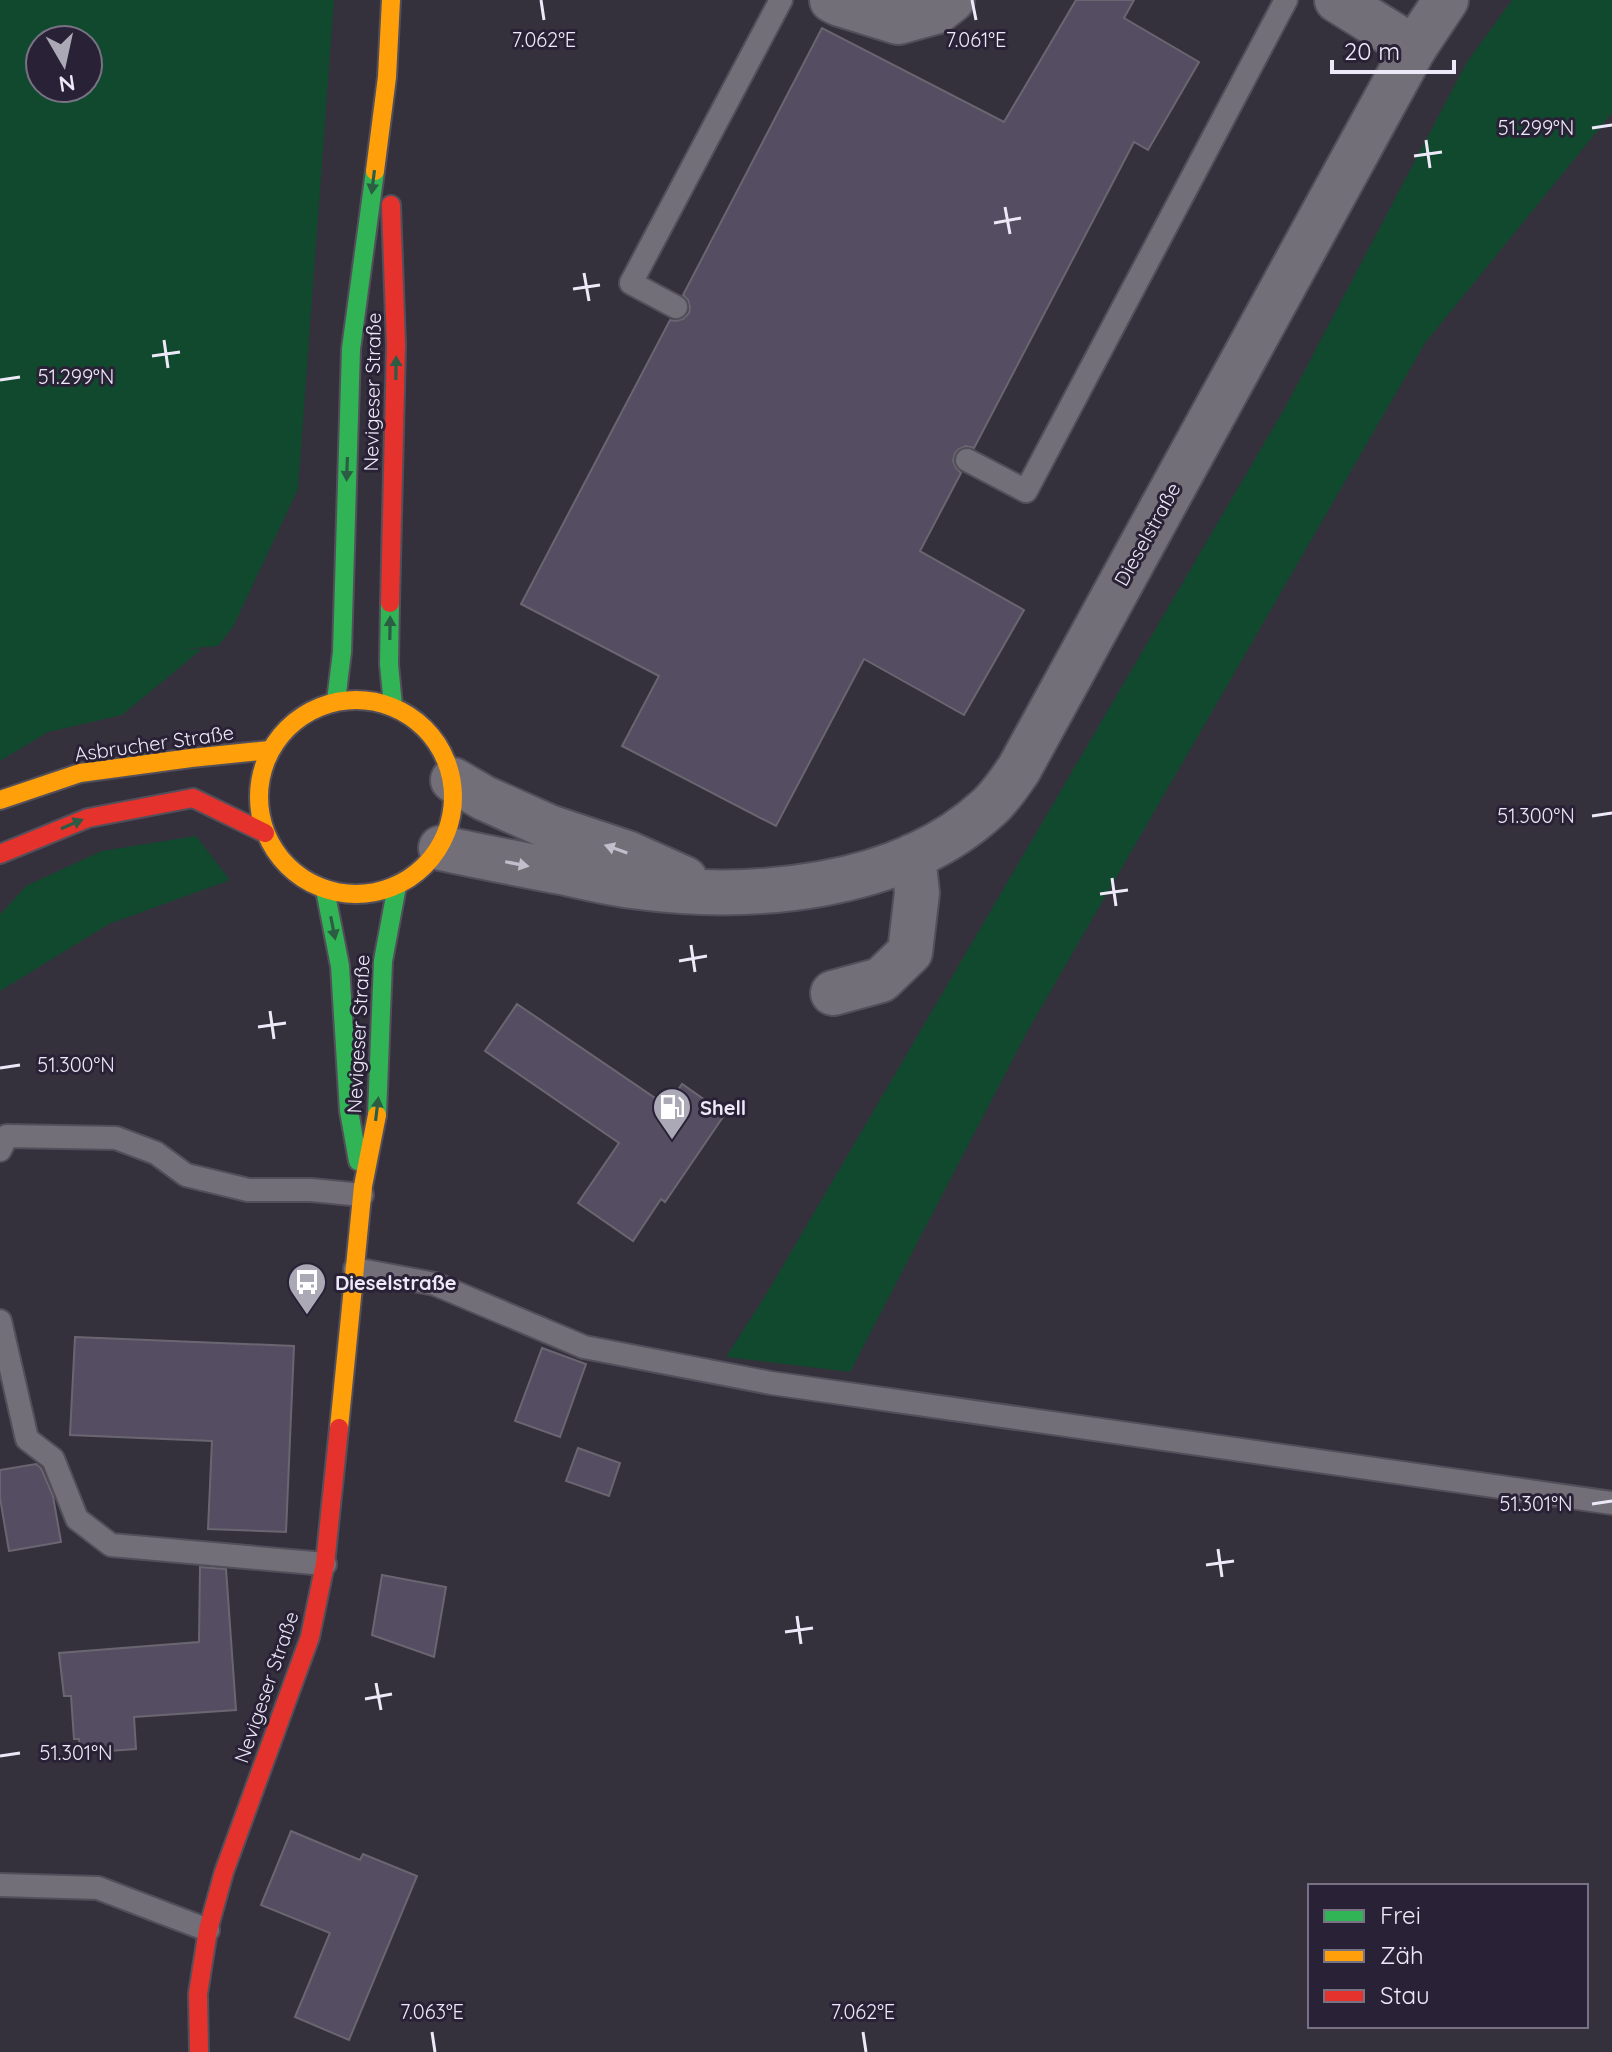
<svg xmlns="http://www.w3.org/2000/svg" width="1612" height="2052" font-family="Quicksand,sans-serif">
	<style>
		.green { fill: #11492e; fill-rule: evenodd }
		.building { fill: #554d61; stroke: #6a6671; stroke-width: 2 }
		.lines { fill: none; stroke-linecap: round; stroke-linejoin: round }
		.lane-casing { stroke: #534f5a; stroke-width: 26 }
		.street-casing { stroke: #534f5a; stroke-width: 48 }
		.fast-casing { stroke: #534f5a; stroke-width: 22 }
		.slow-casing { stroke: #534f5a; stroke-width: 22 }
		.jam-casing { stroke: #534f5a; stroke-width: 22 }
		.lane { stroke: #726f78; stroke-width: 22 }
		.street { stroke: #726f78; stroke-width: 44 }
		.fast { stroke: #30b455; stroke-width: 18 }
		.slow { stroke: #ff9f0a; stroke-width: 18 }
		.jam { stroke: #e5322d; stroke-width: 18 }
		.oneway { fill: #2c5c43 }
		.oneway2 { fill: #c2becb }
		.ticks { fill: none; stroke: #ede9f8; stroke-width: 3 }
		.labels { text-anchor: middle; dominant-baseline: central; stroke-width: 6; stroke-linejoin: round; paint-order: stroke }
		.street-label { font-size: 20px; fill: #ede9f8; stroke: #292237 }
		.poi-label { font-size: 20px; font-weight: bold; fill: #ede9f8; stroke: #292237; text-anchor: start }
		.ticks-label { font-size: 20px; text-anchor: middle; fill: #ede9f8; stroke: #292237; stroke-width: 6; stroke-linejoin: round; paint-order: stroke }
	</style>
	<rect width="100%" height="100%" fill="#34313d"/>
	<!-- green -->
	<g class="green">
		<path d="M0 0H334L298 489 233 627 218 646 182 649H202L122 715 48 732 0 761ZM88 40V88H40V40Z"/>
		<polygon points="1512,0 1612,0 1612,113 1425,343 1027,1032 850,1372 726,1357 767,1293 1286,406 1467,62"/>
		<polygon points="196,836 230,880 109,924 0,991 0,915 26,886 102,851"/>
	</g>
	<!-- building -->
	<g class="building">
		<polygon points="1076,0 1134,0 1124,18 1199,62 1148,150 1134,142 974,448 966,446 959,449 955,453 953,461 956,468 961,473 920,551 1024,610 964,715 864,659 776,826 622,746 659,676 521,604 670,320 676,321 683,319 689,313 690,307 688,300 683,295 822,28 1004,122"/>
		<polygon points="517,1004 667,1106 682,1084 725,1114 665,1202 661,1199 633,1241 578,1203 619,1143 485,1051"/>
		<polygon points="75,1337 294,1346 286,1532 208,1529 212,1441 70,1435"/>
		<polygon points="542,1348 586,1364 560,1437 515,1421"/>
		<polygon points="578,1448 620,1463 609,1496 566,1481"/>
		<polygon points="36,1464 41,1468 53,1496 61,1542 9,1551 0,1498 0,1470"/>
		<polygon points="200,1567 226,1569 236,1710 134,1717 136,1749 80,1753 79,1739 74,1739 71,1696 64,1696 59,1653 199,1642"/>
		<polygon points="382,1575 446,1587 434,1657 372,1635"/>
		<polygon points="291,1831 360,1860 363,1854 417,1876 349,2040 295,2017 330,1933 261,1905"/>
	</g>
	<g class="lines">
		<defs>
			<g id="lane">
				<polyline points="676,307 631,283 781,0"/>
				<polyline points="967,460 1026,491 1286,0"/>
				<polyline points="0,1150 7,1136 116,1138 156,1153 186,1175 248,1190 311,1190 362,1195"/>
				<polyline points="355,1269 435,1284 584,1347 771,1383 1612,1503"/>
				<polyline points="0,1321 27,1439 53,1459 77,1519 111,1545 325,1564"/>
				<polyline points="0,1885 98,1888 208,1930"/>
			</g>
			<g id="street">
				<polyline points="832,0 840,4 898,22 938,11 952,0"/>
				<polyline points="1337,0 1414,48"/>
				<polyline points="453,780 484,798 549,827 627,853 685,879"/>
				<path d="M441 848C483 857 524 865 566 873 588 878 610 883 632 886 748 902 899 891 989 807 1001 796 1010 782 1019 769L1414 48 1446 0"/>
				<polyline points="833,993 881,980 910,952 917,893 913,856"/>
			</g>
			<g id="fast">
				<polyline points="390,603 389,664 393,706"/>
				<polyline points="336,701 342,652 351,349 375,171"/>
				<polyline points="325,890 340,966 349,1111 358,1161"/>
				<polyline points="377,1115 383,961 397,886"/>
			</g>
			<g id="slow">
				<polyline points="375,171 387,77 391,0"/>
				<circle cx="356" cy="797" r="97"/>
				<polyline points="0,800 80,773 191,758 270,750"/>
				<polyline points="339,1428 363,1186 377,1115"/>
			</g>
			<g id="jam">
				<polyline points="390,603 396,345 391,205"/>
				<polyline points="0,854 88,818 193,798 265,833"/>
				<polyline points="199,2052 198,1994 208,1930 224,1872 310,1637 325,1564 339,1428"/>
			</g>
		</defs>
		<!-- lane casing -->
		<use href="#lane" class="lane-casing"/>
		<!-- street casing -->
		<use href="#street" class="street-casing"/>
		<!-- fast casing -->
		<use href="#fast" class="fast-casing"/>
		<!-- slow casing -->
		<use href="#slow" class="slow-casing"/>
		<!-- jam casing -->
		<use href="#jam" class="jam-casing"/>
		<!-- lane -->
		<use href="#lane" class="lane"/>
		<!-- street -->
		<use href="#street" class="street"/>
		<!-- fast -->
		<use href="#fast" class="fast"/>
		<!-- slow -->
		<use href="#slow" class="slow"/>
		<!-- jam -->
		<use href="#jam" class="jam"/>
	</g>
	<!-- one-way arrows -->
	<defs><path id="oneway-solid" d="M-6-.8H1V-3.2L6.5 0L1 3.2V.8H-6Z" transform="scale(2)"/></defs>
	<g class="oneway">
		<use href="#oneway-solid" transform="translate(373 182) rotate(97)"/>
		<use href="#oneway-solid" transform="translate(396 368) rotate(-89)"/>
		<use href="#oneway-solid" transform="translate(347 469) rotate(92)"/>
		<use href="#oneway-solid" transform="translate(390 628) rotate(-89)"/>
		<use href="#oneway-solid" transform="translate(72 824) rotate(-23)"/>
		<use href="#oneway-solid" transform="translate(333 928) rotate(79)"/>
		<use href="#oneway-solid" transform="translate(377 1109) rotate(-83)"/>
	</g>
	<g class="oneway2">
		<use href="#oneway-solid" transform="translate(616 849) rotate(-161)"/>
		<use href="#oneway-solid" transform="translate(517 864) rotate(11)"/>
	</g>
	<!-- ticks -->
	<path class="ticks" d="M541 0 544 20M972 0 976 20M1592 128 1612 125M1426 140 1430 168M1414 156 1442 152M1005 207 1010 234M994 223 1021 218M584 273 589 301M573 289 600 285M164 340 168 368M152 356 180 352M0 380 20 377M1592 816 1612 813M1112 878 1116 906M1100 894 1128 890M691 945 695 972M679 961 707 956M270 1011 274 1039M258 1027 286 1023M0 1068 20 1065M1592 1504 1612 1501M1218 1549 1222 1577M1206 1565 1234 1561M797 1616 801 1644M785 1632 813 1628M376 1683 381 1710M365 1699 392 1694M0 1756 20 1753M432 2032 435 2052M863 2032 866 2052"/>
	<!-- icons -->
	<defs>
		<symbol id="fuel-pin" viewBox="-11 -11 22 30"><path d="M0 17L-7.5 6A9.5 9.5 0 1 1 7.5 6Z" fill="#aca9b7" stroke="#292237"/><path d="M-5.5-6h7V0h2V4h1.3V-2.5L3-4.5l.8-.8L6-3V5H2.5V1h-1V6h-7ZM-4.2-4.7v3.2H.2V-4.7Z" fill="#fff"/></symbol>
		<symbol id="bus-pin" viewBox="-11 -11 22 30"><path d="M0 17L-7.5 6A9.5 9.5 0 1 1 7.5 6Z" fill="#aca9b7" stroke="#292237"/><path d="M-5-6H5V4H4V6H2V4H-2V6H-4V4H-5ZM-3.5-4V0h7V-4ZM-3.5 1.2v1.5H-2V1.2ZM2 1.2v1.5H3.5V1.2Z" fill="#fff"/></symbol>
	</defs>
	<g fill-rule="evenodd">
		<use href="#fuel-pin" x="650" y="1085" width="44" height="60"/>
		<use href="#bus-pin" x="285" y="1260" width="44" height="60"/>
	</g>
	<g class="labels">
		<!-- street labels -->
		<g class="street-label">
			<text transform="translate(372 392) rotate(-89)">Nevigeser Straße</text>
			<text transform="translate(1147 534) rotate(-61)">Dieselstraße</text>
			<text transform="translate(154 743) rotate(-8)">Asbrucher Straße</text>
			<text transform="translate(358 1034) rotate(-87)">Nevigeser Straße</text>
			<text transform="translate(266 1687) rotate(-71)">Nevigeser Straße</text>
		</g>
		<!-- poi labels -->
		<g class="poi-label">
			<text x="700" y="1107">Shell</text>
			<text x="335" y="1282">Dieselstraße</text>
		</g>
	</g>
	<g class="ticks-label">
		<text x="544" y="47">7.062°E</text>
		<text x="976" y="47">7.061°E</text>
		<text x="1536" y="135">51.299°N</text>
		<text x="76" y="384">51.299°N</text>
		<text x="1536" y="823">51.300°N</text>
		<text x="76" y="1072">51.300°N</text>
		<text x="1536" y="1511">51.301°N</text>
		<text x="76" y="1760">51.301°N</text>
		<text x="432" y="2019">7.063°E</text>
		<text x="863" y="2019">7.062°E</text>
	</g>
	<!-- legend -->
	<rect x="1308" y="1884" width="280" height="144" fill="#292237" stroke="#777284" stroke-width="2"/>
	<rect x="1324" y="1910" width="40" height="12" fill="#30b455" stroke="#777284" stroke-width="2"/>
	<text x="1380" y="1924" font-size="24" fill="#ede9f8">Frei</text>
	<rect x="1324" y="1950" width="40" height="12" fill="#ff9f0a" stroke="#777284" stroke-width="2"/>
	<text x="1380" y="1964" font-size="24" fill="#ede9f8">Zäh</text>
	<rect x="1324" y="1990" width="40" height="12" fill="#e5322d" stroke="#777284" stroke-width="2"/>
	<text x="1380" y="2004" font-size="24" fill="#ede9f8">Stau</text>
	<!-- north arrow -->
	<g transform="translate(64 64) rotate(171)"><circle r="38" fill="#292237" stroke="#777284" stroke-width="2"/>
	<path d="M0-6L14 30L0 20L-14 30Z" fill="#aca9b7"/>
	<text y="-12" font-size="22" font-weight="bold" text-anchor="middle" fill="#ede9f8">N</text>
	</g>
	<!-- scale -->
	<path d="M1332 60v12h122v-12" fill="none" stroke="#ede9f8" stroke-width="4"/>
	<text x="1344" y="60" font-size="24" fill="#ede9f8" stroke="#292237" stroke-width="6" paint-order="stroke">20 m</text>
</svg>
